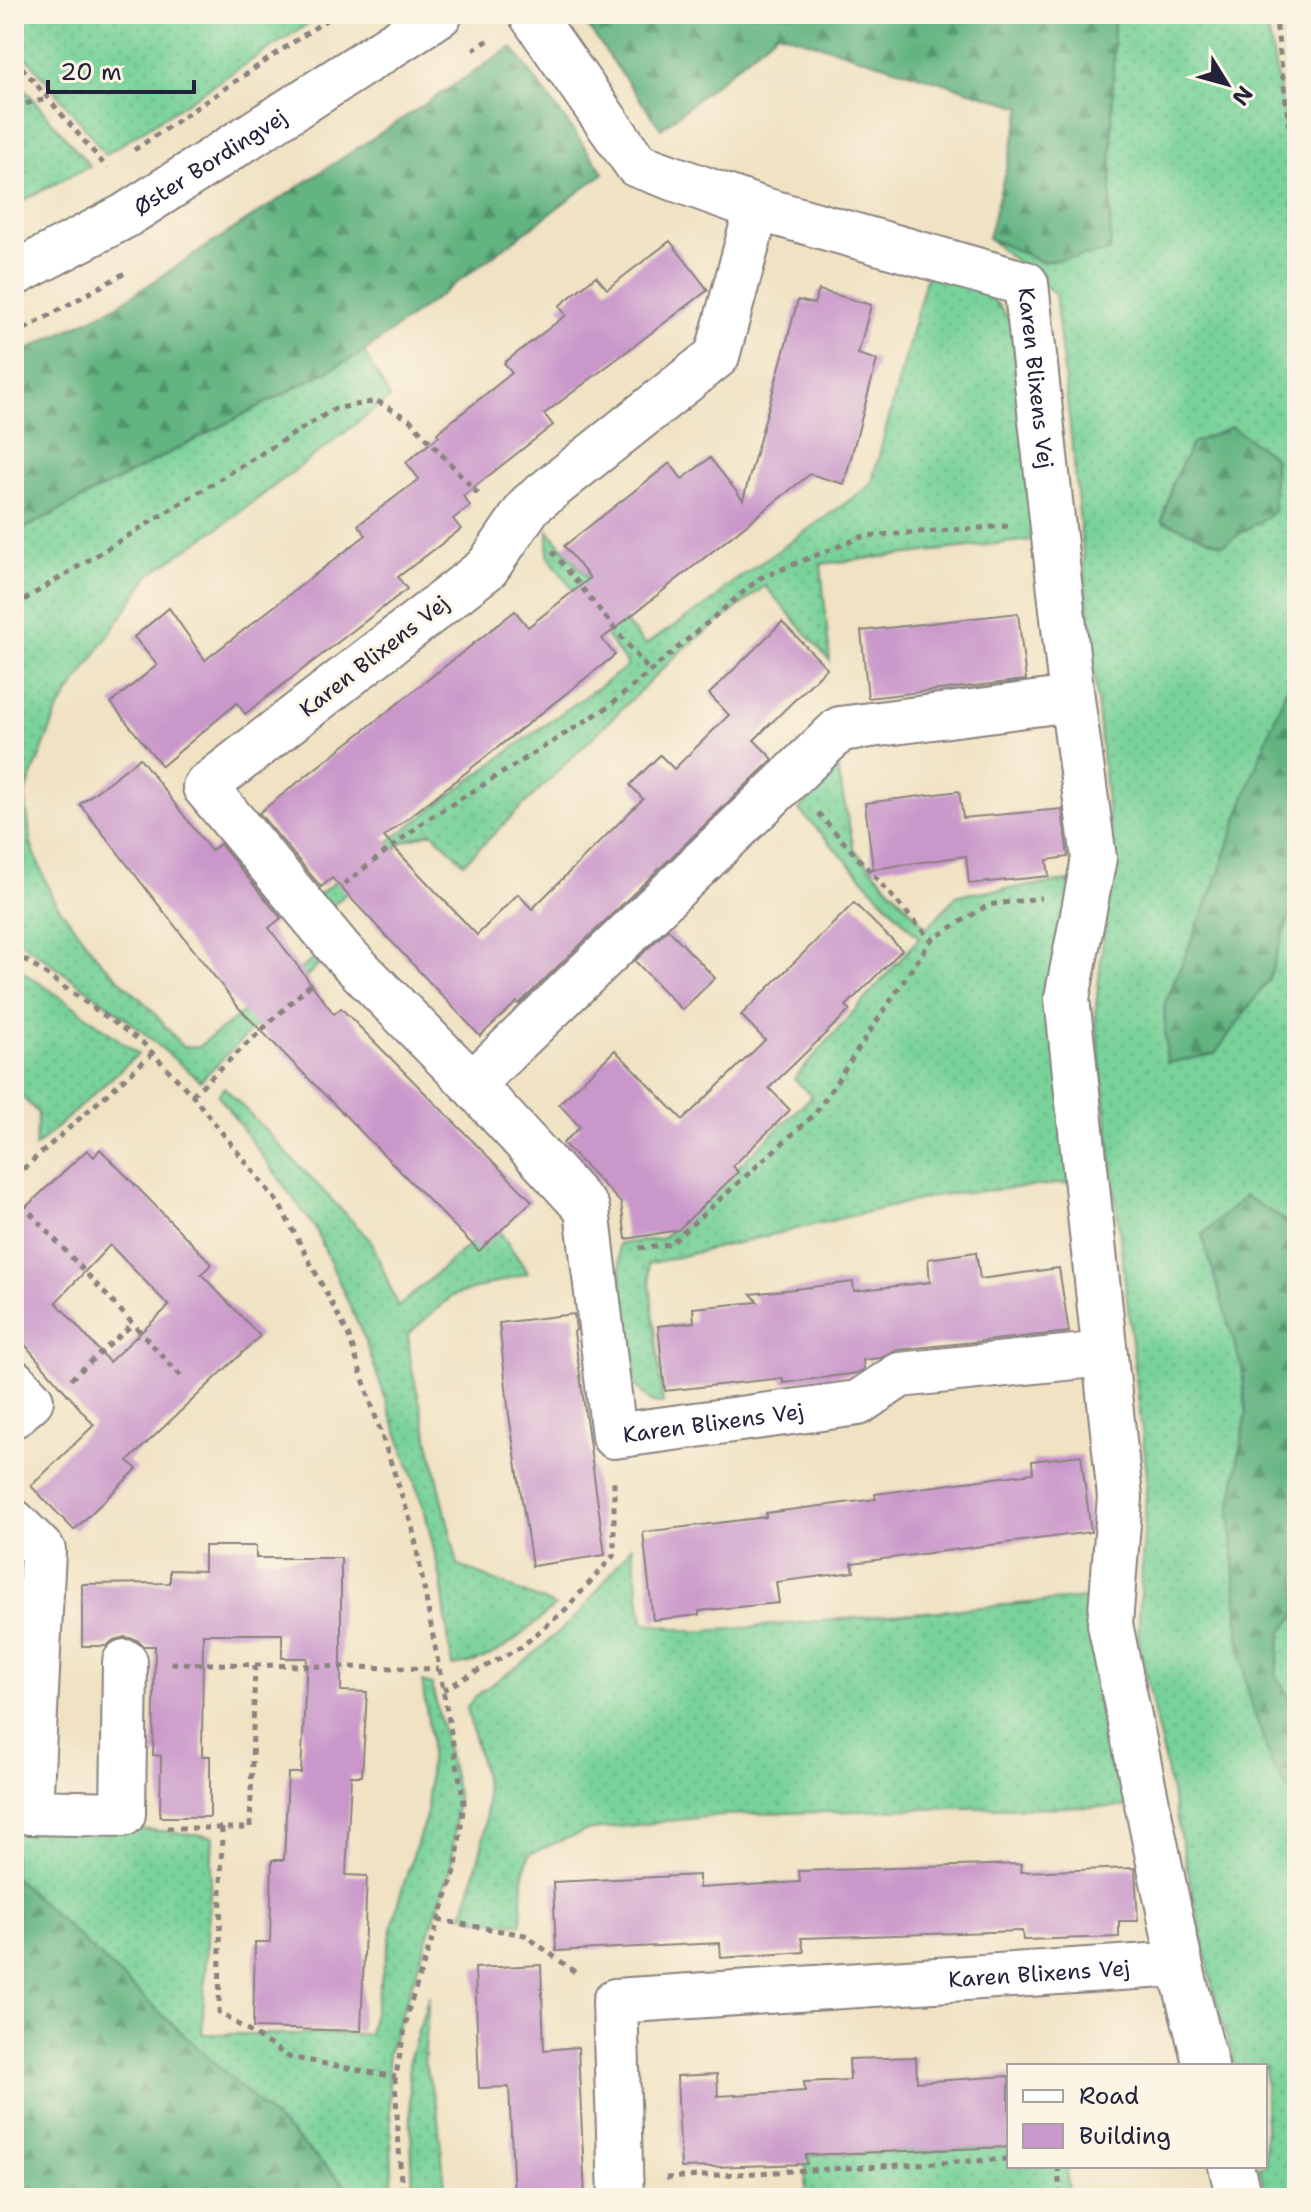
<svg xmlns="http://www.w3.org/2000/svg" width="1311" height="2212" font-family="'Shantell Sans',sans-serif">
	<style>
		.grass { fill: url(#grass-dots); stroke: #4d7a6a; stroke-width: 2 }
		.forest { fill: url(#forest-firs); stroke: #426b5e; stroke-width: 2 }
		.building { fill: #c997ca; fill-rule: evenodd }
		.lines { fill: none; stroke-linecap: round; stroke-linejoin: round }
		.minor-casing { stroke: #89827f; stroke-width: 48 }
		.path { stroke: #89827f; stroke-width: 5; stroke-dasharray: 6 6; stroke-linecap: butt }
		.minor { stroke: #fff; stroke-width: 44 }
		.labels { text-anchor: middle; dominant-baseline: central; stroke-width: 6; stroke-linejoin: round; paint-order: stroke }
		.street-label { font-size: 22px; fill: #22223b; stroke: #fcf5e5 }
	</style>
	<defs>
		<pattern id="grass-dots" width="8" height="8" patternUnits="userSpaceOnUse" patternTransform="scale(2)"><rect width="8" height="8" fill="#78d299"/><path d="M2 2h.1M6 6h.1" fill="none" stroke="#68b485" stroke-width="1.8" stroke-linecap="round"/></pattern>
		<pattern id="forest-firs" width="22" height="20" patternUnits="userSpaceOnUse" patternTransform="scale(2)"><rect width="22" height="20" fill="#62b481"/><path d="M5 1l3.5 6h-7zM16 11l3.5 6h-7z" fill="#50926b"/></pattern>
	</defs>
	<rect width="100%" height="100%" fill="#fcf5e5"/>
	<filter id="ink" filterUnits="userSpaceOnUse"><feTurbulence type="fractalNoise" baseFrequency=".0125" numOctaves="2"/><feDisplacementMap in="SourceGraphic" scale="16" xChannelSelector="R" yChannelSelector="G"/><feConvolveMatrix kernelMatrix="1 2 1 2 8 2 1 2 1" color-interpolation-filters="sRGB"/></filter>
	<filter id="wash" filterUnits="userSpaceOnUse"><feTurbulence type="fractalNoise" baseFrequency=".006" numOctaves="4" result="noise"/><feDisplacementMap in="SourceGraphic" scale="32" xChannelSelector="R" yChannelSelector="G"/><feGaussianBlur stdDeviation="1.8" result="paint"/><feColorMatrix in="noise" values="0 0 0 0 0 0 0 0 0 0 0 0 0 0 0 0 0 1.4 0 .05"/><feComposite in="paint" operator="in"/></filter>
	<g filter="url(#wash)">
		<rect width="100%" height="100%" fill="#f0e2c3"/>
		<!-- grass -->
		<g class="grass">
			<polygon points="14,14 323,14 105,155 87,130 14,42"/>
			<polygon points="1114,14 1265,14 1282,103 1297,233 1297,2198 1266,2198 1259,2166 1265,2166 1265,2066 1235,2066 1212,1985 1138,1637 1147,1475 1095,1016 1112,856 1074,462 1055,294 988,238 1042,262 1110,252"/>
			<polygon points="14,77 90,166 14,205"/>
			<polygon points="927,275 985,290 1011,321 1039,539 821,564 830,661 765,586 679,653 464,863 432,832 403,842 330,908 316,896 525,739 628,666 548,556 548,530 645,645 717,598 725,588 871,485"/>
			<polygon points="364,352 390,398 220,527 150,574 58,710 25,794 31,844 53,899 102,963 149,1007 183,1047 199,1046 316,957 321,962 200,1081 125,1017 14,937 14,534"/>
			<polygon points="837,767 854,849 927,928 957,895 1069,881 1070,1183 940,1195 648,1264 663,1403 652,1403 633,1383 618,1244 663,1238 812,1096 794,1079 919,938 799,810"/>
			<polygon points="14,966 71,1004 138,1054 35,1147 38,1113 14,1089"/>
			<path d="M224 1087 372 1242 398 1307 494 1223 528 1273 452 1296 408 1334 411 1365 458 1565 555 1606C524 1633 494 1663 452 1666L441 1580 425 1512 365 1340 315 1228 218 1095Z"/>
			<path d="M632 1546 643 1622 695 1632 1086 1598 1115 1712 1128 1807 955 1808 722 1815 585 1831 529 1854 523 1878 521 1924 480 1920 463 1914C475 1871 491 1831 485 1785 482 1760 471 1733 467 1706L482 1691 529 1658 579 1614Z"/>
			<polygon points="422,1682 432,1685 457,1793 452,1866 388,2054 393,2198 358,2198 14,1877 14,1817 213,1836 202,2034 369,2034 398,1902 427,1812 431,1741"/>
			<polygon points="429,1996 424,2062 437,2108 446,2198 413,2198 409,2061"/>
			<polygon points="1009,2147 1009,2166 1067,2166 1069,2198 805,2198 806,2155"/>
		</g>
		<!-- forest -->
		<g class="forest">
			<polygon points="579,14 1114,14 1110,252 1042,262 988,238 1022,107 778,32 661,129"/>
			<polygon points="512,47 604,173 364,352 14,534 14,356 113,308"/>
			<polygon points="1232,427 1274,457 1274,512 1223,545 1162,521 1173,482 1192,443"/>
			<polygon points="1297,662 1297,892 1269,979 1215,1054 1167,1063 1164,1006 1215,884 1254,771"/>
			<polygon points="1245,1196 1284,1220 1297,1236 1297,1614 1282,1631 1276,1675 1297,1710 1297,1803 1274,1770 1248,1695 1240,1642 1230,1512 1246,1413 1242,1368 1202,1235"/>
			<polygon points="14,1877 358,2196 358,2198 14,2198"/>
		</g>
		<g id="blocks">
			<!-- building -->
			<g class="building">
				<polygon points="670,241 708,290 544,414 553,425 463,496 470,506 453,519 461,529 398,577 407,589 245,714 237,703 162,766 111,703 157,665 134,637 169,608 205,660 366,535 358,525 419,479 406,462 439,436 437,433 512,373 504,363 566,315 559,306 596,276 607,289"/>
				<polygon points="819,290 871,305 858,354 877,360 844,484 810,474 602,639 615,655 384,837 477,935 518,894 532,909 643,799 630,785 660,755 674,769 729,715 709,694 782,622 827,668 754,740 773,759 519,1004 517,1002 480,1036 332,878 321,887 259,813 515,611 528,627 590,578 564,546 670,463 682,479 710,458 743,500 798,300 814,304"/>
				<polygon points="1018,613 1026,680 868,698 861,631"/>
				<polygon points="140,758 211,851 220,844 281,918 269,928 334,1014 341,1008 532,1201 479,1251 239,1008 80,804"/>
				<polygon points="959,791 963,818 1062,809 1068,857 1047,860 1049,876 969,884 966,856 873,869 865,803"/>
				<polygon points="854,903 902,950 846,1006 850,1010 769,1088 790,1110 733,1166 738,1172 678,1230 626,1239 621,1203 563,1143 580,1127 559,1104 615,1050 683,1120 765,1040 741,1015"/>
				<polygon points="668,929 715,978 682,1010 635,961"/>
				<path d="M100 1149 212 1264 201 1274 260 1336 128 1461 137 1469 74 1530 31 1486 94 1425 20 1339 14 1345V1218L87 1150 94 1157ZM110 1245 169 1306 109 1362 56 1302Z"/>
				<polygon points="976,1252 980,1279 1059,1268 1069,1332 897,1350 881,1358 863,1360 864,1369 857,1373 783,1383 783,1378 665,1391 658,1326 694,1322 693,1308 758,1302 751,1294 853,1282 854,1291 930,1282 928,1259"/>
				<polygon points="574,1314 576,1330 574,1332 605,1555 532,1566 509,1415 499,1323"/>
				<polygon points="1081,1455 1091,1532 852,1563 854,1572 776,1582 779,1603 699,1611 699,1615 653,1620 643,1532 766,1517 766,1513 876,1499 875,1494 1033,1473 1032,1461"/>
				<polygon points="204,1546 256,1546 256,1558 341,1558 341,1691 367,1692 362,1776 351,1776 346,1875 367,1876 361,2031 253,2028 255,1942 270,1942 272,1860 284,1860 288,1773 301,1773 307,1658 282,1658 282,1634 203,1634 202,1756 210,1756 210,1817 160,1817 161,1756 153,1755 155,1646 143,1646 137,1640 125,1637 114,1640 106,1646 82,1646 82,1584 170,1583 170,1570 204,1571"/>
				<polygon points="1021,1864 1020,1872 1135,1868 1138,1921 1119,1921 1119,1937 1023,1940 1022,1931 801,1938 804,1952 721,1958 720,1943 556,1951 553,1882 699,1875 699,1888 800,1882 799,1871"/>
				<polygon points="541,1965 544,2050 578,2047 585,2198 514,2198 509,2087 479,2088 475,1968"/>
				<polygon points="916,2057 917,2082 1009,2076 1009,2147 806,2155 807,2164 681,2168 677,2076 717,2074 718,2096 805,2091 804,2082 850,2080 849,2059"/>
			</g>
		</g>
	</g>
	<g filter="url(#ink)">
		<use href="#blocks" fill-opacity="0" stroke="#89827f" stroke-width="2"/>
		<g class="lines">
			<defs>
				<g id="minor">
					<path id="s1" d="M531 14 637 165 757 208 1026 284 1072 699 1094 858 1067 998 1120 1497 1110 1624 1180 1964 1206 2066"/>
					<path id="s2" d="M757 208 717 356 530 505 487 568 205 787 343 953 472 1084 587 1209 614 1436 858 1403 900 1375 1104 1354"/>
					<path id="s3" d="M14 274 125 216 440 14"/>
					<polyline points="472,1084 840,729 1072,699"/>
					<polyline points="14,1382 31,1400 14,1415"/>
					<polyline points="14,1522 43,1551 30,1812 123,1814 125,1662"/>
					<polyline points="1231,2166 1239,2198"/>
					<path id="s4" d="M621 2198 615 2001 1180 1964"/>
				</g>
			</defs>
			<!-- minor casing -->
			<use href="#minor" class="minor-casing"/>
			<!-- path -->
			<g class="path">
				<polyline points="1275,14 1297,189"/>
				<polyline points="473,50 492,38"/>
				<polyline points="14,58 107,168"/>
				<polyline points="14,106 48,99"/>
				<polyline points="134,150 335,14"/>
				<polyline points="14,335 125,273"/>
				<polyline points="552,551 650,672"/>
				<polyline points="14,606 334,409 377,401 410,420 479,495"/>
				<polyline points="818,813 931,940 988,905 1041,898"/>
				<polyline points="344,884 425,821 608,707 760,578 864,536 1008,526"/>
				<polyline points="14,952 142,1042 192,1095 279,1204 348,1334 413,1529 464,1802 456,1868 409,2008 395,2080 402,2198"/>
				<polyline points="192,1095 311,984"/>
				<polyline points="14,1177 152,1054"/>
				<polyline points="14,1195 182,1377"/>
				<polyline points="639,1248 670,1244 815,1114 931,940"/>
				<polyline points="71,1379 133,1324"/>
				<polyline points="171,1663 439,1669"/>
				<polyline points="443,1690 521,1647 566,1609 614,1555 614,1480"/>
				<polyline points="167,1828 250,1828 255,1665"/>
				<polyline points="222,1828 219,2012 289,2057 396,2077"/>
				<polyline points="438,1920 525,1935 579,1975"/>
				<polyline points="1058,2166 1060,2198"/>
				<polyline points="666,2178 1009,2159"/>
			</g>
			<!-- minor -->
			<use href="#minor" class="minor"/>
		</g>
	</g>
	<g class="labels">
		<!-- street labels -->
		<g class="street-label">
			<text stroke="none"><textPath href="#s3" startOffset="226">Øster Bordingvej</textPath></text>
			<text stroke="none"><textPath href="#s1" startOffset="686">Karen Blixens Vej</textPath></text>
			<text transform="translate(374 656) rotate(-38)">Karen Blixens Vej</text>
			<text stroke="none"><textPath href="#s2" startOffset="1724">Karen Blixens Vej</textPath></text>
			<text stroke="none"><textPath href="#s4" startOffset="622">Karen Blixens Vej</textPath></text>
		</g>
	</g>
	<!-- margin -->
	<rect width="1311" height="2212" fill="none" stroke="#fcf5e5" stroke-width="48"/>
	<!-- legend -->
	<rect x="1007" y="2064" width="260" height="104" fill="#fcf5e5" stroke="#a5a1a1" stroke-width="2"/>
	<rect x="1023" y="2090" width="40" height="12" fill="#ffffff" stroke="#a5a1a1" stroke-width="2"/>
	<text x="1079" y="2104" font-size="24" fill="#22223b">Road</text>
	<rect x="1023" y="2124" width="40" height="24" fill="#c997ca" stroke="#a5a1a1" stroke-width="2"/>
	<text x="1079" y="2144" font-size="24" fill="#22223b">Building</text>
	<!-- north arrow -->
	<g transform="translate(1227 84) rotate(127)" stroke="#fcf5e5" stroke-width="6" paint-order="stroke">
	<path d="M0-6L14 30L0 20L-14 30Z" fill="#22223b"/>
	<text y="-12" font-size="22" font-weight="bold" text-anchor="middle" fill="#22223b">N</text>
	</g>
	<!-- scale -->
	<path d="M48 80v12h146v-12" fill="none" stroke="#22223b" stroke-width="4"/>
	<text x="60" y="80" font-size="24" fill="#22223b" stroke="#fcf5e5" stroke-width="6" paint-order="stroke">20 m</text>
</svg>
